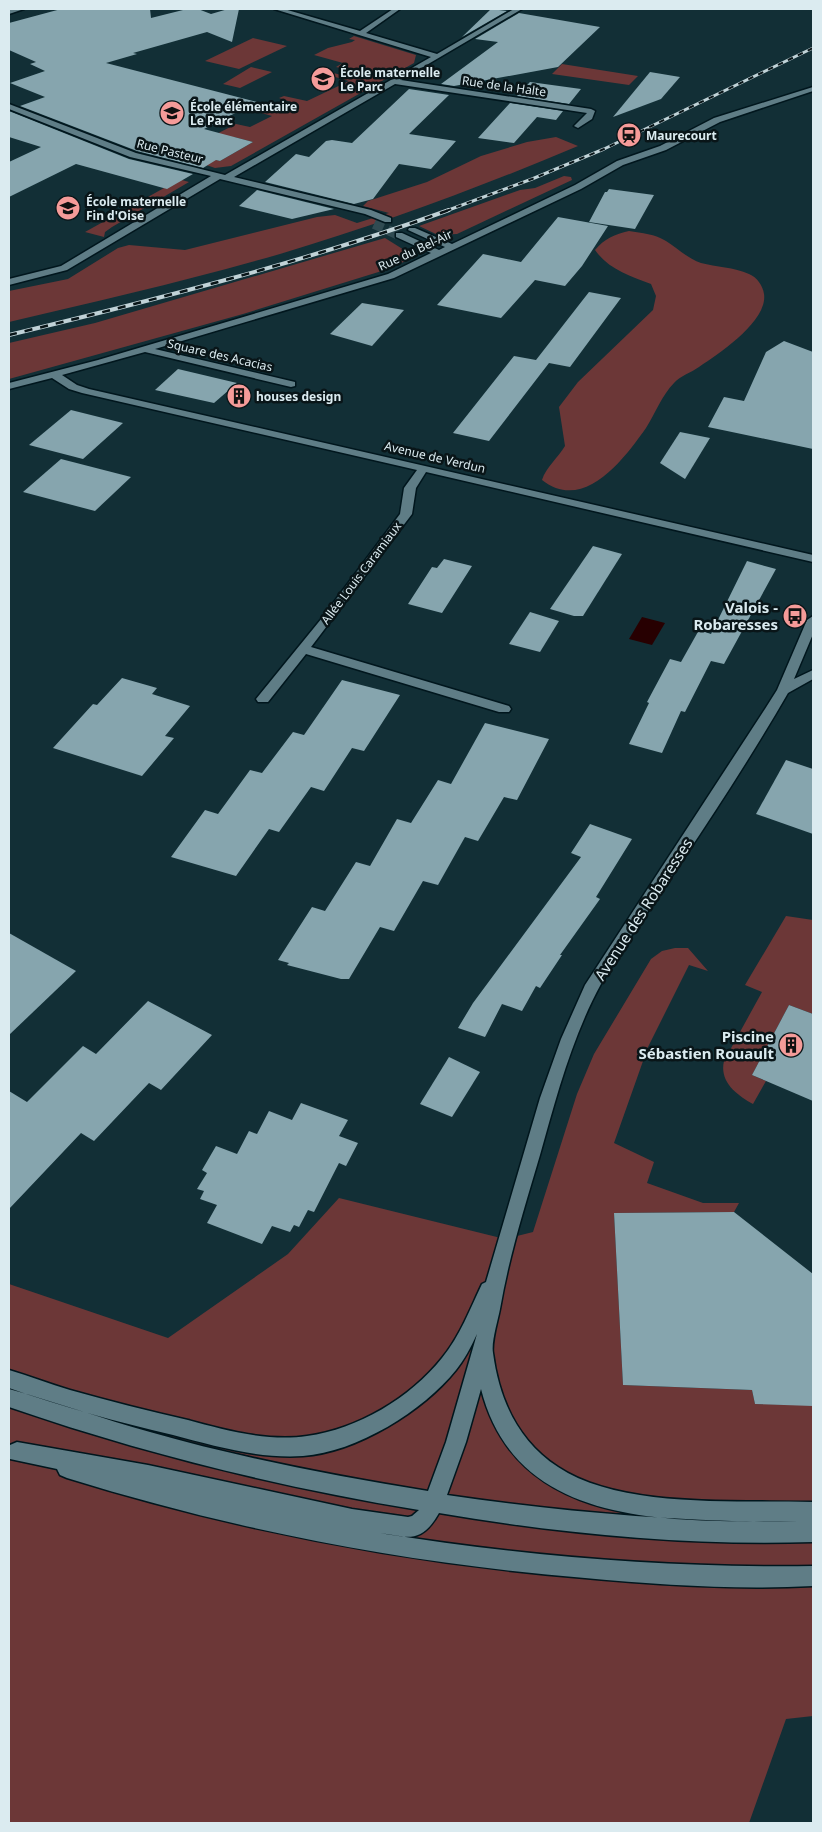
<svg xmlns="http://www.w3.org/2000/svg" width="822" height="1832" font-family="'Noto Sans',sans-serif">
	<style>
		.green { fill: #6c3737 }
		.water { fill: #270001 }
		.building { fill: #86a5ae }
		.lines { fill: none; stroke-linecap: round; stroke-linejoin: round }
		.street-tunnel { stroke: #304b52; stroke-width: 10; stroke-dasharray: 10 5; stroke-linecap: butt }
		.street-casing { stroke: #00161d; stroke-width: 3 }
		.secondary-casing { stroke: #00161d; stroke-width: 3 }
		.street { fill: #5f7d86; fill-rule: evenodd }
		.secondary { fill: #5f7d86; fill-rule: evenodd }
		.rail-far1-casing { stroke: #c0d2d7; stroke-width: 3 }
		.rail-casing { stroke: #c0d2d7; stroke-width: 4 }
		.rail-far1 { stroke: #091518; stroke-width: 2; stroke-dasharray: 5.5; stroke-linecap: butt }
		.rail { stroke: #091518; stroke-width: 2.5; stroke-dasharray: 8; stroke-linecap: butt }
		.labels { text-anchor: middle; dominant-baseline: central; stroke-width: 5; stroke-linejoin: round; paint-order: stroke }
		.far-poi-label { font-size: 12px; font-weight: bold; fill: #dbebf0; stroke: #091518; text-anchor: start }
		.far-street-label { font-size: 12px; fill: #dbebf0; stroke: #091518 }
		.poi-label { font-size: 15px; font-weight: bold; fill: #dbebf0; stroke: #091518; text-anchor: end }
		.street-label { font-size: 15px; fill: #dbebf0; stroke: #091518 }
	</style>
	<rect width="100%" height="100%" fill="#122f36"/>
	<!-- green -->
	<g class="green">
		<polygon points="354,36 416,55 414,63 231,166 215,168 180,156 201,156 220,161 253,142 234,137 207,139 236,124 250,127 272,116 258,112 264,106 281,108 291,102 279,98 284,96 307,101 349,81 318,72 322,70 345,76 353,71 336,67 343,63 314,55 328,48 352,42 355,40 349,39"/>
		<polygon points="253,38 287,46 239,69 205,61"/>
		<polygon points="562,64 638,76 629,85 552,74"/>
		<polygon points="251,67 272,72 240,88 223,84"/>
		<path d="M556 137 578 146C481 187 381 224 280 254 190 280 99 301 9 322V291L68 279 118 248 129 245 185 250 317 217 335 215 357 223 389 213 363 206 368 201 427 182 481 156 527 142Z"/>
		<polygon points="153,172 189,182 112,227 105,232 104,237 85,232 164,188"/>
		<polygon points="564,176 571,177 572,180 457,234 438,235 419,226 520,190 535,188"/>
		<path d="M629 231C642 233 655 234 666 241 677 248 687 258 701 263 716 267 734 267 749 274 757 277 763 286 764 294 768 321 720 353 699 367 692 372 680 376 674 383 662 395 655 414 646 428 624 459 584 513 542 480 546 467 558 458 565 446L559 407 578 382 653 310 656 296 651 284C630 276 608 269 595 250 604 239 615 234 629 231Z"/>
		<polygon points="385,238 409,253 408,260 385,270 243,314 9,379 9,343 95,323"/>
		<path d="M786 916 813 920V1014L789 1005 752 1075 766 1081 753 1104C737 1095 719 1082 724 1061L762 992 745 985Z"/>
		<polygon points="675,948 688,948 708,971 689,965 648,1047 614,1143 654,1162 647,1183 703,1203 739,1203 734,1212 614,1213 623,1385 752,1390 755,1404 813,1405 813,1716 786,1719 749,1823 9,1823 9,1284 168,1338 288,1254 339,1198 505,1239 533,1232 577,1094 594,1054 651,959 662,951"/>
	</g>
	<!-- water -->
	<polygon class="water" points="642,617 665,623 652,645 629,639"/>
	<!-- building -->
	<g class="building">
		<polygon points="61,9 150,9 151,18 187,9 198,9 211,14 228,9 239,9 232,42 207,32 133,53 137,54 106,63 257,102 204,129 253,142 220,161 216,160 203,168 137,151 20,106 45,97 10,83 45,71 30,64 36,62 9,50 9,23"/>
		<polygon points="491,9 507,11 462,37"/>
		<polygon points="519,13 600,27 558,67 454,86 441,84 498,42 475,39"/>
		<polygon points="650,72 680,77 661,99 613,117"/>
		<polygon points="530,82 581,89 569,104 517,96"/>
		<polygon points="409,89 449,95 409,134 456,141 431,169 399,164 373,199 354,204 265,182 296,154 309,157 326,141 332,140 352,143"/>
		<polygon points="510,103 563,111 556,120 537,117 514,143 478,138"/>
		<polygon points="9,111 129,159 193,174 167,189 76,164 9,197 9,162 41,147 9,137"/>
		<polygon points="609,189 654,195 635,229 589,222 605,192 607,192"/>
		<polygon points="257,190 334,209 292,219 239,206"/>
		<polygon points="558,217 608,226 582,266 565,286 535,280 501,318 437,305 483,254 521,262"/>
		<polygon points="589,292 621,298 570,367 549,363 489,441 453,433 514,356 536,360"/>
		<polygon points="362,303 404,310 372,346 330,334"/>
		<polygon points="784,341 813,352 813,449 708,427 724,397 744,401 766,352"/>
		<polygon points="178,369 237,383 214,403 155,390"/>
		<polygon points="71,410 123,423 83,459 29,445"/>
		<polygon points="680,432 710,438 685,479 660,463"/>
		<polygon points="61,459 131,477 95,511 23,492"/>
		<polygon points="593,546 622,554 583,616 574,616 550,609"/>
		<polygon points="444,559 472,566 442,613 408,604 432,567 437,568"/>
		<polygon points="747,561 776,569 724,664 711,661 685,712 681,711 662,753 629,744 649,703 647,702 670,659 681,662 699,630 711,634"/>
		<polygon points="530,612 559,621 540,652 509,644"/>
		<polygon points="122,678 157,688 152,694 190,706 165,736 174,738 142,776 53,748 93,704 97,705"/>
		<polygon points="342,680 400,695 364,751 352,748 324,791 311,787 279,832 269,829 236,876 171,857 205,810 218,814 250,770 262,773 293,732 304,735"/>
		<polygon points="485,723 549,739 517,800 504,797 478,841 465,837 438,885 423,881 394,931 380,927 349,979 341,979 287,965 289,963 278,960 312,907 325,911 356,862 370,866 397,819 411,823 438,780 451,784"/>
		<polygon points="786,760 813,769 813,834 756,814"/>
		<polygon points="590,824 632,839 596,897 600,899 560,955 562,955 540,988 536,986 522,1011 502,1004 485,1037 458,1028 473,1003 581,857 571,853"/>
		<polygon points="9,933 76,971 9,1035"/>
		<polygon points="148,1001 212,1035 161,1090 149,1083 94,1141 81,1133 9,1209 9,1091 27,1102 83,1046 96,1054"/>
		<polygon points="789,1005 813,1014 813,1101 752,1075"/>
		<polygon points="449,1057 480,1072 452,1117 420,1104"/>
		<polygon points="301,1103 348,1120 339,1136 358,1143 346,1166 339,1163 314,1212 308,1210 299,1227 294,1225 290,1232 272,1226 262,1244 207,1223 217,1205 200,1199 204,1191 197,1189 207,1173 202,1170 216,1146 237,1154 249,1131 257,1134 269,1111 292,1120"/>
		<polygon points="734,1212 813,1274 813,1406 755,1404 752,1390 623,1385 614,1213"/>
	</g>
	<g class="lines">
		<!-- street-tunnel -->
		<polyline class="street-tunnel" points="374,224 399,235"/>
		<defs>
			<g id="street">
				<polygon points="14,9 24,9 9,14 9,10"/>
				<polygon points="274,9 284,9 360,31 393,9 400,9 366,33 437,54 514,9 522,9 401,80 591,109 595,111 592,119 578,128 574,126 587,113 395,84 234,177 371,210 391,218 391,222 385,222 365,214 220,179 67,270 9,285 9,279 61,266 211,176 130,157 9,109 9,104 136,153 225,175 431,57"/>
				<polygon points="813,87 813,91 720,122 666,150 623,165 581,189 394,278 155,349 295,382 295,386 291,387 145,352 62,375 77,385 89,389 813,555 813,562 426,472 416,488 412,514 311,647 509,706 511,709 509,712 499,712 306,654 268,702 258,702 256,699 322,618 400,514 404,488 417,470 82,393 69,389 52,378 9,389 9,383 98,360 388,274 431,253 396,237 396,233 402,233 439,250 445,247 408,230 409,228 415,228 452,244 575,185 617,161 660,146 714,118"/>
			</g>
			<path id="secondary" d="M813 616V634L794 679 813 670V679L788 693C755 750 719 806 682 861 655 902 625 942 601 984 572 1037 556 1098 540 1155 525 1206 509 1256 500 1309 498 1320 491 1342 493 1353 499 1399 518 1441 558 1467 621 1509 738 1500 813 1502V1542C689 1546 562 1534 439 1513 422 1543 410 1538 380 1533 523 1556 668 1568 813 1566V1586C737 1590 661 1585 585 1578 406 1563 238 1531 67 1478L60 1475 57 1469 10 1459V1445L17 1442 148 1465 352 1509 408 1517 412 1516 419 1510C279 1487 142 1453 9 1407V1389C56 1402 103 1419 150 1432 241 1458 335 1476 428 1491L446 1442 477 1334C471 1347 464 1360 456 1370 423 1411 357 1452 303 1456 259 1459 215 1446 173 1435 117 1422 63 1407 9 1388V1370C29 1376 50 1384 70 1390 109 1401 148 1411 188 1420 225 1430 268 1442 307 1436 358 1429 410 1398 442 1358 460 1336 470 1309 482 1284L486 1282 540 1098 561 1039 585 985 765 709 777 690 807 620ZM481 1389C518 1535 682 1519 799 1522 681 1522 564 1512 447 1495L466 1442Z"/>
		</defs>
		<!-- street casing -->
		<use href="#street" class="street-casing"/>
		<!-- secondary casing -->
		<use href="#secondary" class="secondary-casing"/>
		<!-- street -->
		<use href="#street" class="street"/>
		<!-- secondary -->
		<use href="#secondary" class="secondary"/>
		<defs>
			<polyline id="rail-far1" points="446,211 532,179 604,149 813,48"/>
			<path id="rail" d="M9 335C158 299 305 262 449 210"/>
		</defs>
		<!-- rail-far1 casing -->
		<use href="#rail-far1" class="rail-far1-casing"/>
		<!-- rail casing -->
		<use href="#rail" class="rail-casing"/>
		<!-- rail-far1 -->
		<use href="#rail-far1" class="rail-far1"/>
		<!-- rail -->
		<use href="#rail" class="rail"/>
	</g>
	<!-- icons -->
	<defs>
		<symbol id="school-disc" viewBox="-11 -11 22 22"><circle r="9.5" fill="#f59b99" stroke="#091518"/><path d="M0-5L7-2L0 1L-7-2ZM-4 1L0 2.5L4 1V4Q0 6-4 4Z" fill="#111"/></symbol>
		<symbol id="station-disc" viewBox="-11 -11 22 22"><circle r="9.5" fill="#f59b99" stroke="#091518"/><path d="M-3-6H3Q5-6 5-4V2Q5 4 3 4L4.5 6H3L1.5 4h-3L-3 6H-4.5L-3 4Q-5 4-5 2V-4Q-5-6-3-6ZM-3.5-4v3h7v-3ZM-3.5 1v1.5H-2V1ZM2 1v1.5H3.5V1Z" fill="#111"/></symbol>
		<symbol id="building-disc" viewBox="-11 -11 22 22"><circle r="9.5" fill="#f59b99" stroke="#091518"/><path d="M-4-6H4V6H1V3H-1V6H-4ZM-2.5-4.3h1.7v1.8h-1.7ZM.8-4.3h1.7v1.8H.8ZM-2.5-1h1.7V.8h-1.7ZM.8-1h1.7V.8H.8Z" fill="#111"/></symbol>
		<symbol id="bus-disc" viewBox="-11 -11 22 22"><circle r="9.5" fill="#f59b99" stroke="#091518"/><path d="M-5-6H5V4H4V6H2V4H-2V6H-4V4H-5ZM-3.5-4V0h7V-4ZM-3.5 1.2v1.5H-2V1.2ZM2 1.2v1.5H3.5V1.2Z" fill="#111"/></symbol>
	</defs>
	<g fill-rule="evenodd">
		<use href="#school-disc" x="309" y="65" width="28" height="28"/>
		<use href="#school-disc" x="158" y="99" width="28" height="28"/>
		<use href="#station-disc" x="615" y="121" width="28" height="28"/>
		<use href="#school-disc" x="54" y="194" width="28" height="28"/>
		<use href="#building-disc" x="225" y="382" width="28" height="28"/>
		<use href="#bus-disc" x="781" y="602" width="28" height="28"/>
		<use href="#building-disc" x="777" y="1031" width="28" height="28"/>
	</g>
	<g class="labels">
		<!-- far-poi labels -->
		<g class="far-poi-label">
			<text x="340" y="72">École maternelle<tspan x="340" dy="14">Le Parc</tspan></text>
			<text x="190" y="106">École élémentaire<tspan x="190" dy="14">Le Parc</tspan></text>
			<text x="646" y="135">Maurecourt</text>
			<text x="86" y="201">École maternelle<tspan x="86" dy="14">Fin d'Oise</tspan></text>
			<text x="256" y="396">houses design</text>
		</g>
		<!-- far-street labels -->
		<g class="far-street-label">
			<text transform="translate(504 86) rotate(8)">Rue de la Halte</text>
			<text transform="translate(170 151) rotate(14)">Rue Pasteur</text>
			<text transform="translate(415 250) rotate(-25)">Rue du Bel-Air</text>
			<text transform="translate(220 355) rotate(13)">Square des Acacias</text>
			<text transform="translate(435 457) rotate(13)">Avenue de Verdun</text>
			<text transform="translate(361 573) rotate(-53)">Allée Louis Caramiaux</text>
		</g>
		<!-- poi labels -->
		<g class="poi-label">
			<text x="778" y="607">Valois -<tspan x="778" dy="17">Robaresses</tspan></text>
			<text x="774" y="1036">Piscine<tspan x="774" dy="17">Sébastien Rouault</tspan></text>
		</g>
		<!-- street labels -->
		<g class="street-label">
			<text transform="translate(643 909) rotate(-57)">Avenue des Robaresses</text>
		</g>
	</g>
	<!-- border -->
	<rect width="822" height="1832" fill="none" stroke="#dbebf0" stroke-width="20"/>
</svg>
